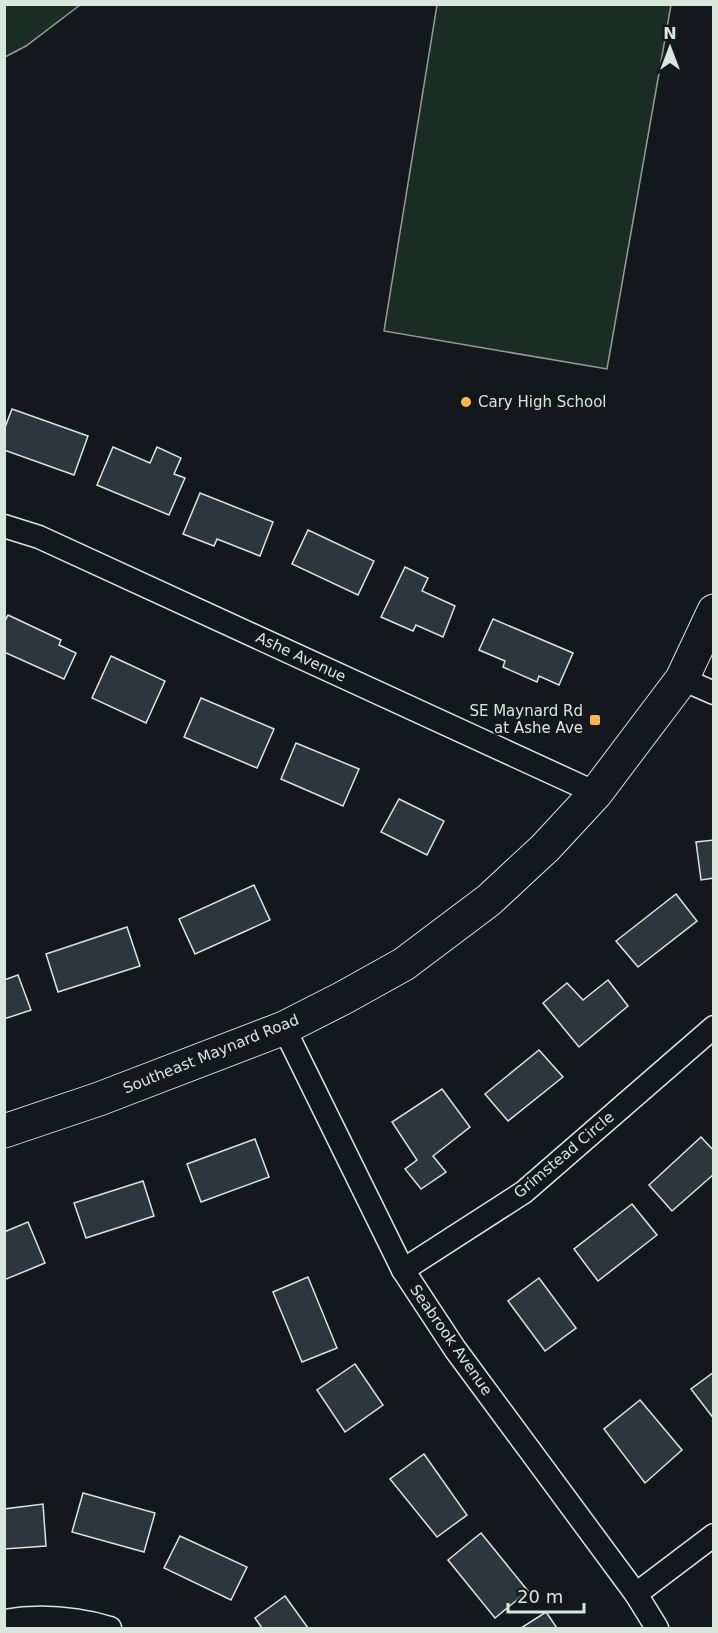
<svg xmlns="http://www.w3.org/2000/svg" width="718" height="1633" font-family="'DejaVu Sans',sans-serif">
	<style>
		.green { fill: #1a2d24; stroke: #939e99; stroke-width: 1.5 }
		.building { fill: #2c363c; stroke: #d8e6dc; stroke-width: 1.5 }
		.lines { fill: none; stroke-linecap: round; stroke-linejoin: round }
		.minor-casing { stroke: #d8e6dc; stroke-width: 25 }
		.primary-casing { stroke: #d8e6dc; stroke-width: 35 }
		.minor { stroke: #14181c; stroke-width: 22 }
		.primary { stroke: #14181c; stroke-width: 33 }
		.poi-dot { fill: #ffb74d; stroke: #14181c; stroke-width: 2 }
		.labels { text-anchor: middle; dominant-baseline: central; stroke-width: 4.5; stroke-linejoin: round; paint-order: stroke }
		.poi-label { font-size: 15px; fill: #d8e6dc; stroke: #14181c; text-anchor: start }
		.street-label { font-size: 15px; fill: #d8e6dc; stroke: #14181c }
	</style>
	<rect width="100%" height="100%" fill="#14181c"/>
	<!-- green -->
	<g class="green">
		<polygon points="5,4 80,4 80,5 26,46 5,57"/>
		<polygon points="437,5 671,5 607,369 384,331"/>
	</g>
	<!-- building -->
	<g class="building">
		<polygon points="12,409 88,436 74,475 4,450 4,430"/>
		<polygon points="113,447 150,463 157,447 181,458 174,474 185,478 169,515 97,485"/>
		<polygon points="200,493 273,522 260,556 217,539 214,546 183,534"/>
		<polygon points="308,530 374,561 358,595 292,564"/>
		<polygon points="405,567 428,578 422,591 455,606 443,637 416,625 413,631 381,617"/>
		<polygon points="8,615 61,640 59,645 76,653 64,679 4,652 4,623"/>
		<polygon points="493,619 573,653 559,685 539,676 537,682 503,667 505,661 479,650"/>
		<polygon points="111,656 165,681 146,723 92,698"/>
		<polygon points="201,698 274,729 257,768 184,737"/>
		<polygon points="296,743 359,769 343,806 281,779"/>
		<polygon points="399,799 444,821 427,855 381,832"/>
		<polygon points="714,840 714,878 701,880 696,842"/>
		<polygon points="254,885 270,920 195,954 179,919"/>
		<polygon points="676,894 697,921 638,967 616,941"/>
		<polygon points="127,927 140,966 58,992 46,954"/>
		<polygon points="18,975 31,1010 4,1019 4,980"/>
		<polygon points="608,980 628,1006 579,1047 543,1003 567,983 583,1000"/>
		<polygon points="539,1050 563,1077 508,1121 485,1094"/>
		<polygon points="442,1089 470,1127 433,1156 446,1172 421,1189 405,1169 417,1160 392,1122"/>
		<polygon points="701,1137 714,1151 714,1174 672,1211 649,1185"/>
		<polygon points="255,1139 269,1177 201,1202 187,1164"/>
		<polygon points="143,1181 154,1216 86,1238 74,1203"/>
		<polygon points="632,1204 657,1235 598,1281 574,1249"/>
		<polygon points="28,1222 45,1263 4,1280 4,1232"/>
		<polygon points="308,1277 337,1348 302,1362 273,1292"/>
		<polygon points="539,1278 576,1328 545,1351 508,1301"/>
		<polygon points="355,1364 383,1405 345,1432 317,1390"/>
		<polygon points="714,1372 714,1419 691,1389"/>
		<polygon points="640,1400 682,1450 645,1483 604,1429"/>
		<polygon points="424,1454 467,1515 437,1537 390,1479"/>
		<polygon points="83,1493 155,1513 144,1552 72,1532"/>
		<polygon points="43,1504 46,1546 4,1549 4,1509"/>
		<polygon points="481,1533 528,1591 495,1618 448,1560"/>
		<polygon points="180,1536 247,1567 231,1600 164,1568"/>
		<polygon points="285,1596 308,1628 262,1628 255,1618"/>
		<polygon points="546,1612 557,1628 521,1628"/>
	</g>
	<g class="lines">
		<defs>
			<g id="minor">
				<polyline points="4,526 39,537 596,793"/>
				<polyline points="682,679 714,693"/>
				<polyline points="284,1028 403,1270 455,1349 636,1594 657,1628"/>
				<polyline points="403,1270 524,1192 714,1027"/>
				<polyline points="636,1594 714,1535"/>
				<path d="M4 1621C40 1615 76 1618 110 1628"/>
			</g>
			<polyline id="primary" points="4,1131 99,1099 284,1028 343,998 404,964 489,900 545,848 596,793 682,679 714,611"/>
		</defs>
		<!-- minor casing -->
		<use href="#minor" class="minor-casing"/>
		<!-- primary casing -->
		<use href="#primary" class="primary-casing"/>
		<!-- minor -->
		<use href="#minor" class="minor"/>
		<!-- primary -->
		<use href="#primary" class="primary"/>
	</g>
	<!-- markers -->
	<g class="poi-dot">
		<circle cx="466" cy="402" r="6"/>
		<rect x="589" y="714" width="12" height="12" rx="3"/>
	</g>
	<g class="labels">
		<!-- poi labels -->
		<g class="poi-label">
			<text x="478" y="402">Cary High School</text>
			<text x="583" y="711" text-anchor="end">SE Maynard Rd<tspan x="583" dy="17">at Ashe Ave</tspan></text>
		</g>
		<!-- street labels -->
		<g class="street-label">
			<text transform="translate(301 657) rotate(25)">Ashe Avenue</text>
			<text transform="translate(211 1054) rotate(-22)">Southeast Maynard Road</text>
			<text transform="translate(564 1155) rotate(-40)">Grimstead Circle</text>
			<text transform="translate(451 1340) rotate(55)">Seabrook Avenue</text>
		</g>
	</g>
	<!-- border -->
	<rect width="718" height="1633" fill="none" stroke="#d8e6dc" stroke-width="12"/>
	<!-- north arrow -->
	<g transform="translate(670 48)" stroke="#14181c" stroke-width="4.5" paint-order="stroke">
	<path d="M0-4.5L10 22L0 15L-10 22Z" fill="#d8e6dc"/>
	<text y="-9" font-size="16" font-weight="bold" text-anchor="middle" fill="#d8e6dc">N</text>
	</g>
	<!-- scale -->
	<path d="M508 1603v9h76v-9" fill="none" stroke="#d8e6dc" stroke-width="3"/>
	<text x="517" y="1603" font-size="18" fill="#d8e6dc" stroke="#14181c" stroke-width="4.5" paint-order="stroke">20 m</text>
</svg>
